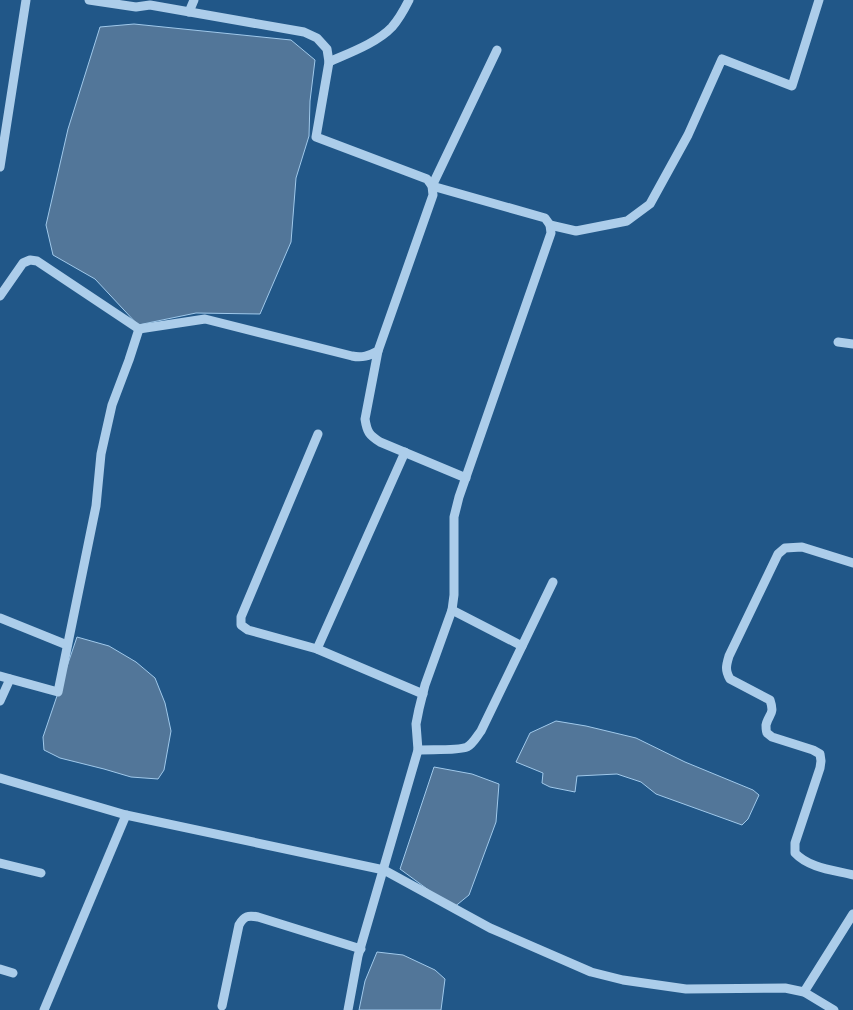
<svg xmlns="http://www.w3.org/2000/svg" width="853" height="1010" font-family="'Alegreya Sans',sans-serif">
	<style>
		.water { fill: #527699; stroke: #a0c9eb }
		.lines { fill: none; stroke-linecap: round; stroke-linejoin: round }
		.minor { stroke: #accdea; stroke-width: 9 }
	</style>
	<rect width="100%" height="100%" fill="#215788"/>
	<!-- water -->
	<g class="water">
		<polygon points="134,24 291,40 315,60 310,101 309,136 296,178 291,242 260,314 196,313 138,325 95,279 53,255 46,225 68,129 100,27"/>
		<polygon points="77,637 109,646 136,662 155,678 165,703 171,731 164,770 158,779 131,777 104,769 60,758 44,750 43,737"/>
		<polygon points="556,721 586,726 636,738 685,762 753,790 759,795 748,819 742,825 656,794 641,782 617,774 577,776 575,792 550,787 542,783 543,773 516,762 530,733"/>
		<polygon points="434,767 472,774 499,784 496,822 469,895 453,908 400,869"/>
		<polygon points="377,952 403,955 435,970 445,979 441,1010 359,1010 365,981"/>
	</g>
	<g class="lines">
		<!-- minor -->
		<g class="minor">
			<polyline points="189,12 194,0"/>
			<path d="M329 62C349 53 377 43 392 27 399 19 404 10 409 0"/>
			<polyline points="0,167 26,0"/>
			<polyline points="550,225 576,231 627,221 650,204 688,135 722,59 792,86 819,0"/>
			<path d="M0 296 23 263 30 260 37 261 139 329 205 319 352 356C362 358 369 356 378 351L433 195 432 186 427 179 316 137 329 62 327 49 317 38 304 32 150 5 136 7 89 0"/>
			<polyline points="838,342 853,344"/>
			<path d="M378 351 365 419C367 432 369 435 380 442L466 478"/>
			<polyline points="318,434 241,617 241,625 248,630 317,649 423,694"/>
			<path d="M853 563 802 547 785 548 778 554 729 656C726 666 725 670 730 679L770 700C775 715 769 713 766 725 766 726 766 732 767 733L772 737 813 750 820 754 821 761 820 768 795 843V853C809 868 833 870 853 875"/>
			<polyline points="452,610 522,646"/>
			<polyline points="0,618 67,645"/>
			<polyline points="317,649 405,452"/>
			<polyline points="0,676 58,692 96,506 101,454 112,405 129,360 139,329"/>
			<polyline points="0,701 10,679"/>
			<path d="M418 750C429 749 458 751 467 747 473 744 477 736 481 731L553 582"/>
			<polyline points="0,778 126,815 384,870 490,928 591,972 623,980 686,989 785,988 804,992 834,1010"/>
			<polyline points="0,863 41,873"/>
			<polyline points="0,969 13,973"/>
			<polyline points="804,992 853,914"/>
			<path d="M222 1006 239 925C244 916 248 915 258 917L361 949"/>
			<polyline points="44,1010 126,815"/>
			<polyline points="348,1010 358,956 418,750 416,724 419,709 425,685 452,610 454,595 454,517 459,497 551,233 550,225 545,218 432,186 497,50"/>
		</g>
	</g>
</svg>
